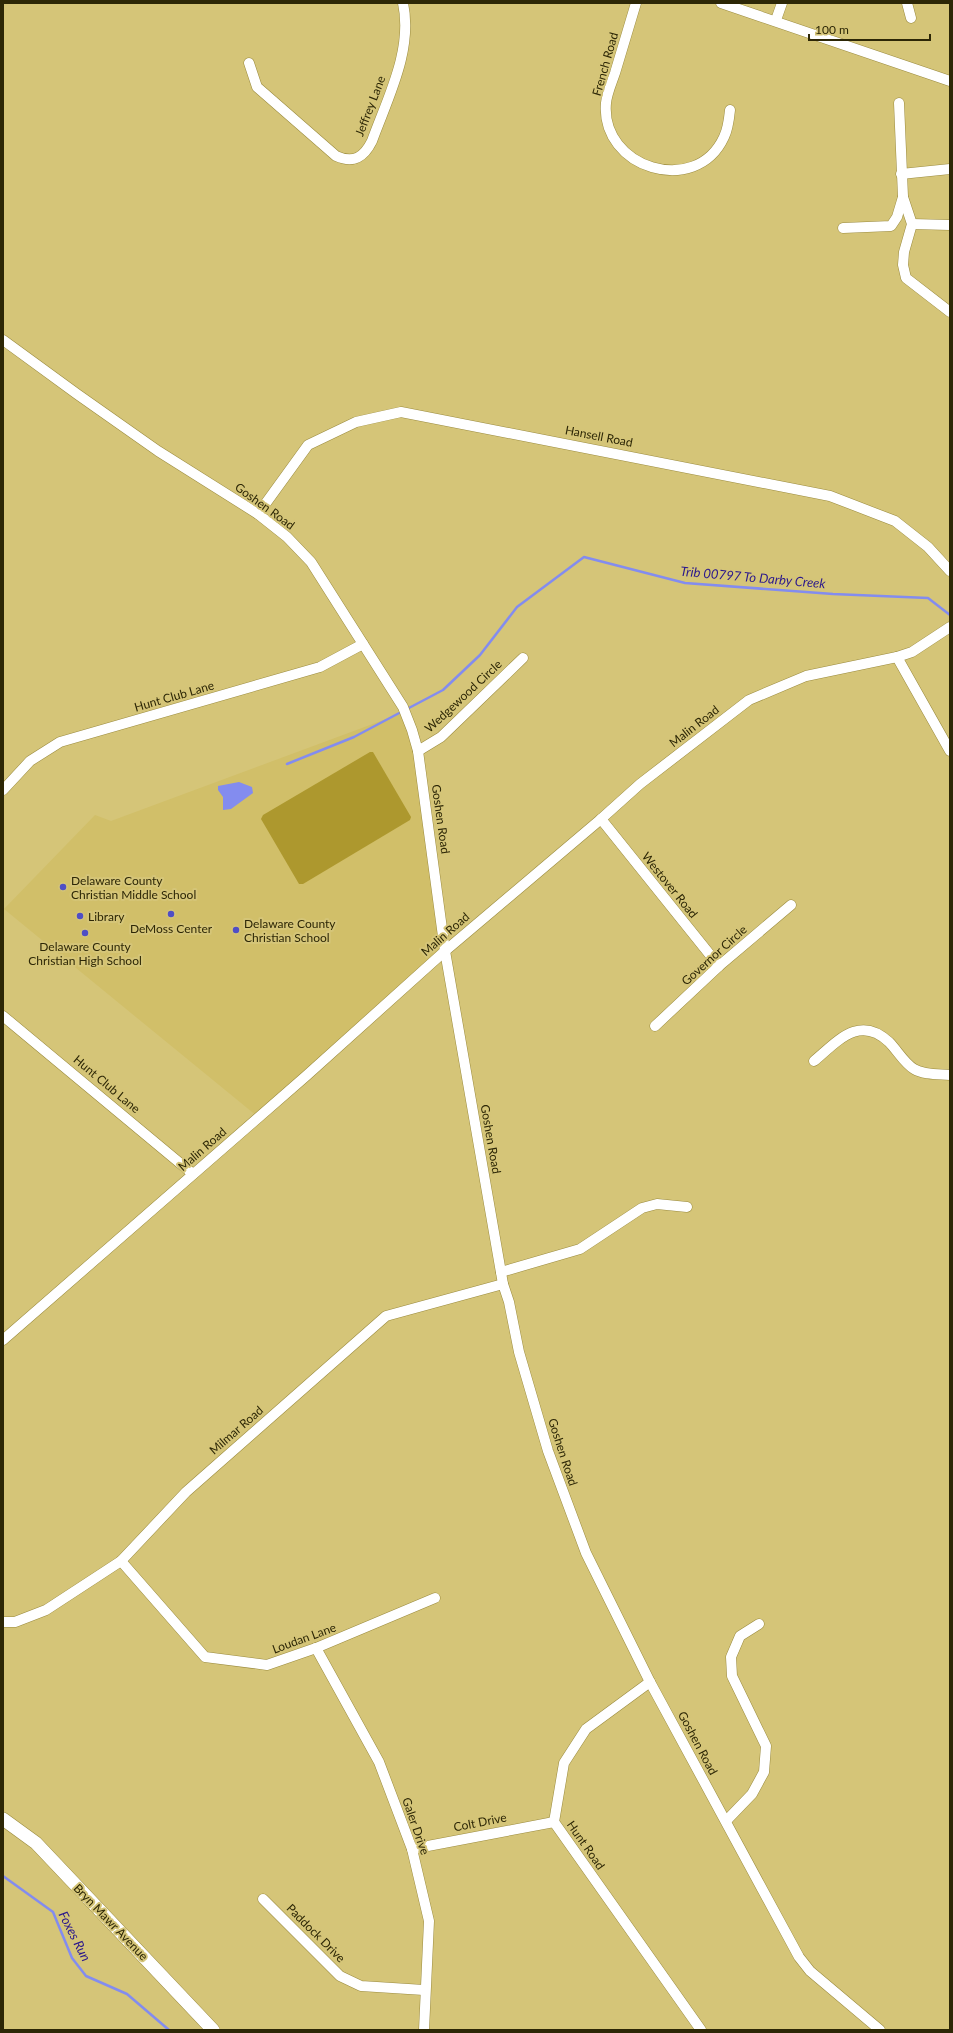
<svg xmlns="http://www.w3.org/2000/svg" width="953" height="2033" font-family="Lato,sans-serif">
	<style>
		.built { fill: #d1bf69 }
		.green { fill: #ad982e }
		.water { fill: #838cef }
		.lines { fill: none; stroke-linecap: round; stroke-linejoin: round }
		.stream { stroke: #838cef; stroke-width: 2.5 }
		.minor-casing { stroke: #9b8b3e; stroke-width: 11 }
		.major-casing { stroke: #9b8b3e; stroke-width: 14 }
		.minor { stroke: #fff; stroke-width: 10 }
		.major { stroke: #fff; stroke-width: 13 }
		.poi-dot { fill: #4f4ec5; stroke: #d5c578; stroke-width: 1.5 }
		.labels { text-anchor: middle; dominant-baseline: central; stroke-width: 4; stroke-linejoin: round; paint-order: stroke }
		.street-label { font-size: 12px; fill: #2d2706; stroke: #d5c578 }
		.poi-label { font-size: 12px; fill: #2d2706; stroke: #d5c578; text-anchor: start }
		.water-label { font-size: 13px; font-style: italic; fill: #2a178c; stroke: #d5c578 }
	</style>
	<rect width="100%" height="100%" fill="#d5c578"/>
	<!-- built -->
	<polygon class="built" points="405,712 412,730 445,951 258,1117 4,909 95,815 111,821"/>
	<!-- green -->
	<polygon class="green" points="370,752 373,752 411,817 410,820 303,884 299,884 261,819 263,815"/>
	<!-- water -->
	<polygon class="water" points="239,782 252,787 253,793 231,809 223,810 223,797 218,790 218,786"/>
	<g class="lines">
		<!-- stream -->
		<g class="stream">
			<polyline points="407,709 443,690 480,655 517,607 584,557 685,583 833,594 928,598 950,615"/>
			<polyline points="287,764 354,737 403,711"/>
			<polyline points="3,1876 53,1912 72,1958 86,1976 127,1994 169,2030"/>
		</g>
		<defs>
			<g id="minor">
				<path d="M636 3C629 26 622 50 615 73 612 82 607 93 606 103 600 168 696 198 724 137 728 129 729 120 730 110"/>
				<polyline points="721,3 950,81"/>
				<polyline points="907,3 911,18"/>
				<polyline points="776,20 782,3"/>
				<path d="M249 63 257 87 336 156C354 164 364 157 372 141 388 97 413 50 403 3"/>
				<polyline points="899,103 903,197 912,224 904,252 903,265 906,278 950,312"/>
				<polyline points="901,174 950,169"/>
				<polyline points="912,224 950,225"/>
				<polyline points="843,228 891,226 897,217 903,197"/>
				<polyline points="3,340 77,394 158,451 258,514 287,537 311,562 403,707 412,730 418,751 445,951 503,1284 509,1302 519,1352 548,1451 586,1553 650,1682 799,1957 810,1971 880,2030"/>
				<polyline points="258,514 308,445 356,422 401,412 830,496 895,521 928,547 950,571"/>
				<polyline points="897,657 950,751"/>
				<polyline points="418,751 441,737 523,658"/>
				<polyline points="3,790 30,761 60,742 320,667 363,644"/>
				<polyline points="601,819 719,966"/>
				<polyline points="3,1016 193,1174"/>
				<polyline points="655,1026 719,966 791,905"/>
				<path d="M814 1061C837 1042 859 1014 889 1042 897 1050 904 1063 914 1069 924 1075 939 1074 950 1075"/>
				<polyline points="501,1272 580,1249 642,1208 657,1204 687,1207"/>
				<polyline points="3,1340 306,1076 445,951 601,819 640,784 749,700 806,676 897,657 912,652 950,627"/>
				<polyline points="121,1561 205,1657 267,1665 316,1648 435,1598"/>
				<polyline points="3,1622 15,1622 46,1610 121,1561 186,1492 386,1316 503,1284"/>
				<polyline points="316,1648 379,1762 412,1849 429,1921 424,2030"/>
				<polyline points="650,1682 586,1729 564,1763 554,1822 701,2030"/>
				<polyline points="726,1821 752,1794 764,1772 766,1746 732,1676 731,1657 740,1636 759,1624"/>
				<polyline points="412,1849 554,1822"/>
				<polyline points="263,1899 340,1976 361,1986 424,1990"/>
			</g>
			<polyline id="major" points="3,1819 36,1843 213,2030"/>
		</defs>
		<!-- minor casing -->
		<use href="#minor" class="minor-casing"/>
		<!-- major casing -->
		<use href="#major" class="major-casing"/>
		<!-- minor -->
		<use href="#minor" class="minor"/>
		<!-- major -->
		<use href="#major" class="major"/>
	</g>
	<!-- markers -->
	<g class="poi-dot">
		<circle cx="63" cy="887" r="4"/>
		<circle cx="171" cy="914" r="4"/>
		<circle cx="80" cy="916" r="4"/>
		<circle cx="236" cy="930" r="4"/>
		<circle cx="85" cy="933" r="4"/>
	</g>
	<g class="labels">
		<!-- street labels -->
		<g class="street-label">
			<text transform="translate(605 64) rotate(-74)">French Road</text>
			<text transform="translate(370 106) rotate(-69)">Jeffrey Lane</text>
			<text transform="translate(599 436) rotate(11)">Hansell Road</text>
			<text transform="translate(265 506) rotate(36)">Goshen Road</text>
			<text transform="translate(174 696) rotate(-16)">Hunt Club Lane</text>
			<text transform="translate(463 696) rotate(-43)">Wedgewood Circle</text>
			<text transform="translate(694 726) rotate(-38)">Malin Road</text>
			<text transform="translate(441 819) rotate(82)">Goshen Road</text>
			<text transform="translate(670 885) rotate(51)">Westover Road</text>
			<text transform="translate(445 934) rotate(-41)">Malin Road</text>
			<text transform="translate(714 955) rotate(-42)">Governor Circle</text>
			<text transform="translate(107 1084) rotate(40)">Hunt Club Lane</text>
			<text transform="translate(491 1139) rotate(80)">Goshen Road</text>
			<text transform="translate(202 1149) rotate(-41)">Malin Road</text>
			<text transform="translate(236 1430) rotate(-41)">Milmar Road</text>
			<text transform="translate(563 1452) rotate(72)">Goshen Road</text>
			<text transform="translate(304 1638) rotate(-20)">Loudan Lane</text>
			<text transform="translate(698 1743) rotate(62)">Goshen Road</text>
			<text transform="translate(480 1822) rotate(-11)">Colt Drive</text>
			<text transform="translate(416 1826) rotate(71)">Galer Drive</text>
			<text transform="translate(586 1845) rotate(55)">Hunt Road</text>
			<text transform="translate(111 1922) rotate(46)">Bryn Mawr Avenue</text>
			<text transform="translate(316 1933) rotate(45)">Paddock Drive</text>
		</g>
		<!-- poi labels -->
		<g class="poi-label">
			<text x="71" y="880">Delaware County<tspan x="71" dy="14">Christian Middle School</tspan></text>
			<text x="88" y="916">Library</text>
			<text x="244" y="923">Delaware County<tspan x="244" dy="14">Christian School</tspan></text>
			<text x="171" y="928" text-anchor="middle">DeMoss Center</text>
			<text x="85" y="946" text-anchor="middle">Delaware County<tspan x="85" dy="14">Christian High School</tspan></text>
		</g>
		<!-- water labels -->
		<g class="water-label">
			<text transform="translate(753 577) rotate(5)">Trib 00797 To Darby Creek</text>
			<text transform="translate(75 1936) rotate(63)">Foxes Run</text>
		</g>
	</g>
	<!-- border -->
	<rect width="953" height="2033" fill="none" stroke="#2d2706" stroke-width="8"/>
	<!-- scale -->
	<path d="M809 34v6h121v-6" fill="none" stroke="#2d2706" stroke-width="2"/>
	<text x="815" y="34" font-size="12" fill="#2d2706" stroke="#d5c578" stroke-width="3" paint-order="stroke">100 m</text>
</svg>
